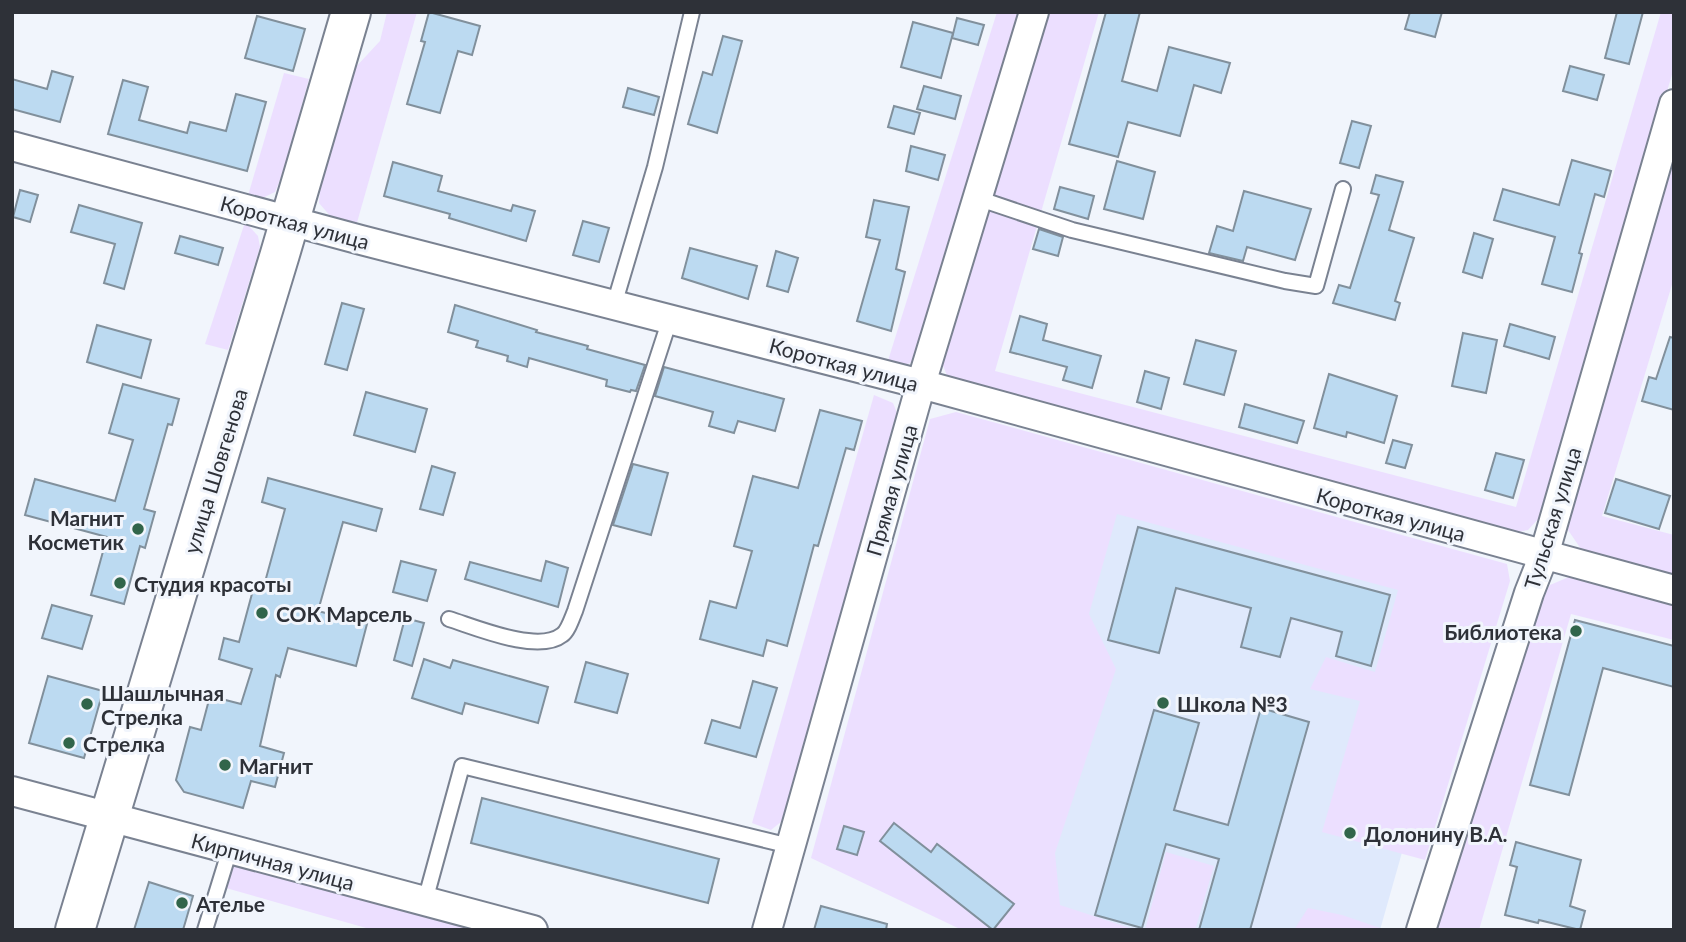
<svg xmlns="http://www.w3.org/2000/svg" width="1686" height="942" font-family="Lato,sans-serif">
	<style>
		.built { fill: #dfe9fc }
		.grass { fill: #ecdfff }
		.building { fill: #bcdaf1; stroke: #81909c; stroke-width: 2 }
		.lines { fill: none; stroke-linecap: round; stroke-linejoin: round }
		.service-casing { stroke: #7a8291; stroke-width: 18 }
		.minor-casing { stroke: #7a8291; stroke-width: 32 }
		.secondary-casing { stroke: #7a8291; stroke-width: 42 }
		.service { stroke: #fff; stroke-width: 14 }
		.minor { stroke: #fff; stroke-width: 28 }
		.secondary { stroke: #fff; stroke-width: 38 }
		.poi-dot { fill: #31654a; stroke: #f1f5fc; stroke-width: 2.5 }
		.labels { text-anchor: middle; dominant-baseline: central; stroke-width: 6; stroke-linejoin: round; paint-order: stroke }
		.street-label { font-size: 21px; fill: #2e3138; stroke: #f1f5fc }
		.poi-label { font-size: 21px; font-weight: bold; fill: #2e3138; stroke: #f1f5fc; text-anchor: start }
	</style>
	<rect width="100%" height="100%" fill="#f1f5fc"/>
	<!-- built -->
	<polygon class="built" points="963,446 1479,581 1380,930 973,930"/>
	<!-- grass -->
	<g class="grass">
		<polygon points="387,12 417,12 356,226 332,218 319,203 321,178 354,69 380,41"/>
		<polygon points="997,12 1024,12 920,358 904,366 886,367"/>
		<polygon points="1046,12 1099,12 995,371 1516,507 1661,12 1674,12 1674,68 1539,518 1528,530 1508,534 948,378 942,363"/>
		<polygon points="284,73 309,79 283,173 275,192 258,200 247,199"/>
		<polygon points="1674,146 1674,278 1602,516 1674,535 1674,576 1591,554 1581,549 1568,530 1570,502"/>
		<polygon points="245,222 258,236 260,247 228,350 205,344"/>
		<polygon points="874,395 893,403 901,423 787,817 771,830 752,823"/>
		<polygon points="956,412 1507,564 1510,581 1425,860 1322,832 1360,701 1310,689 1326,657 1375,672 1398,590 1117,514 1089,614 1116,669 1055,853 1060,905 1136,930 962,930 811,858 930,419"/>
		<polygon points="1576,574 1674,602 1674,640 1571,614 1479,930 1434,930 1533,613 1550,585"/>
		<polygon points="1166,852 1214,866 1195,930 1145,930"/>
		<polygon points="234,859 486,930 373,930 226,888"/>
		<polygon points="1308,908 1342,915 1386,930 1294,930"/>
	</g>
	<!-- building -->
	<g class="building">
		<polygon points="429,12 480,26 472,55 458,51 440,113 407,104 425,42 421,41"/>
		<polygon points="1106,12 1140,12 1122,81 1157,91 1169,47 1230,63 1221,93 1194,85 1180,136 1128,122 1118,157 1069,144"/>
		<polygon points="1410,12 1442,12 1435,37 1405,29"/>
		<polygon points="1617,12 1643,12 1629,64 1605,58"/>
		<polygon points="257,16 305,29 293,71 245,58"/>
		<polygon points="957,18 984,25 978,45 952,38"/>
		<polygon points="913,22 953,33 941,78 901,67"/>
		<polygon points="723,36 742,41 717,133 688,124 703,72 712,75"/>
		<polygon points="1570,66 1604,75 1597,100 1563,91"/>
		<polygon points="52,71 73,77 60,122 12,109 12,79 47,89"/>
		<polygon points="123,80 148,87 139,120 187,133 190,122 226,131 236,94 266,102 247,171 108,134"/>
		<polygon points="924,86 961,96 955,119 917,109"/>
		<polygon points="628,88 659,97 654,115 623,107"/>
		<polygon points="894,106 920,113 914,134 888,127"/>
		<polygon points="1352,121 1371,126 1359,168 1340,163"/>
		<polygon points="911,146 945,155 938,180 906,171"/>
		<polygon points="1572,160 1611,171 1604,197 1595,194 1579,253 1582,254 1572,292 1542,284 1555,237 1494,220 1503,189 1559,205"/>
		<polygon points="1117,161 1155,172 1143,219 1104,209"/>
		<polygon points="393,162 442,176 438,191 511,211 513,205 535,211 526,241 449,218 450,214 384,196"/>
		<polygon points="1376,175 1403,182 1389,230 1414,238 1395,301 1400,303 1395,320 1333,303 1339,285 1350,288 1379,195 1371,193"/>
		<polygon points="1060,187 1094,196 1088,219 1054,209"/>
		<polygon points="20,190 38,195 30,222 13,217"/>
		<polygon points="1244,191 1311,209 1295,260 1247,247 1243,261 1209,253 1217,226 1233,231"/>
		<polygon points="874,200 909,207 896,269 905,272 891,331 857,321 880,240 866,237"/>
		<polygon points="79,205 142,223 124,289 104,283 115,244 71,232"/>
		<polygon points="583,221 609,228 599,262 573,255"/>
		<polygon points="1039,229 1063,237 1058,256 1033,249"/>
		<polygon points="1474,233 1493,239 1482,278 1463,272"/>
		<polygon points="180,236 223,248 218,265 175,253"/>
		<polygon points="690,248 757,266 748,299 682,278"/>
		<polygon points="776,251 798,258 788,292 767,286"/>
		<polygon points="342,303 364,309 347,370 325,364"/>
		<polygon points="455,305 537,330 536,332 588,346 587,349 645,365 636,391 631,390 630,392 606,386 607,380 529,358 527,367 507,361 508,356 476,347 478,341 448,332"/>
		<polygon points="1020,316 1047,324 1043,340 1101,356 1092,388 1063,380 1067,367 1010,352"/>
		<polygon points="1510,324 1555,337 1549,359 1504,346"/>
		<polygon points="97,325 151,340 141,378 87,362"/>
		<polygon points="1463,333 1497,340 1486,393 1452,386"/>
		<polygon points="1670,337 1674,338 1674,410 1642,401 1649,377 1656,379"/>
		<polygon points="1196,340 1236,351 1224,395 1184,384"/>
		<polygon points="664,367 784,399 775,431 738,421 734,433 709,426 713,412 655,396"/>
		<polygon points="1145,371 1169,378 1161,409 1137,402"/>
		<polygon points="1329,374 1397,396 1384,443 1347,432 1346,437 1314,428"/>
		<polygon points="123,384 179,399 172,425 168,424 144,509 155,512 145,548 140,546 124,604 91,595 107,537 25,515 35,479 115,501 133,440 109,433"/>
		<polygon points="366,392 427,409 415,452 354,435"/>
		<polygon points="1245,404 1304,421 1297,443 1239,427"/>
		<polygon points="820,410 862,421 854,450 846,448 818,546 814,545 787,646 767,640 763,656 700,639 710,601 736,608 752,551 734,546 753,476 798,488"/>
		<polygon points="1393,440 1412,445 1405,468 1386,463"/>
		<polygon points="1496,453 1524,460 1513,498 1485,490"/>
		<polygon points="633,464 668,473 651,535 613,525"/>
		<polygon points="432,466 455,473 443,515 420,509"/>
		<polygon points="268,478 382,509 376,531 343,522 318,611 367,624 356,666 288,648 280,677 276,675 260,746 284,753 275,787 251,781 243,808 184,792 176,780 190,727 201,730 210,696 241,704 252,669 219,659 224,638 239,642 253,590 262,593 285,509 262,502"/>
		<polygon points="1616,479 1670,496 1659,529 1605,513"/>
		<polygon points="1138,527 1390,595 1371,666 1336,656 1342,632 1291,618 1280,657 1241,647 1251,608 1176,588 1159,653 1108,640"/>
		<polygon points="401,561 436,570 427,601 393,592"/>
		<polygon points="546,561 568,568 558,607 465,579 470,562 541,581"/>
		<polygon points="52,605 92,616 82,649 42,638"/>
		<polygon points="405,618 424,623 412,666 394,660"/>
		<polygon points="1575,620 1674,646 1674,687 1603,668 1569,795 1530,785"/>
		<polygon points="424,659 450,668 453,660 548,687 538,723 465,703 462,714 412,698"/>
		<polygon points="586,662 628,674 617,713 575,702"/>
		<polygon points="48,676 103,691 84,758 29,743"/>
		<polygon points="753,681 777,688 756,757 705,743 712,720 740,728"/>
		<polygon points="1261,708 1309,722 1250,930 1199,930 1219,859 1166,844 1142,928 1095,915 1154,710 1199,723 1174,810 1228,825"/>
		<polygon points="482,798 719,859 708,903 471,843"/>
		<polygon points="894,823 931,852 937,844 1014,904 993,930 880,841"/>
		<polygon points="844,826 864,832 857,855 837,849"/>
		<polygon points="1516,842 1581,860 1570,906 1585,911 1580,930 1539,920 1538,923 1505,915 1517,867 1510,865"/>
		<polygon points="149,882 193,896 183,930 134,930"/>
		<polygon points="821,906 887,924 886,930 814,930"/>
	</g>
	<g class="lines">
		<defs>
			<g id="service">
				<polyline points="977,198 1072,230 1285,281 1316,286 1343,189"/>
				<polyline points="614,305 655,167 692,12"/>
				<path d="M449 619C475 627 538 654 562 635 568 631 572 618 575 611L670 319"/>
				<polyline points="425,901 462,766 790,846"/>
				<polyline points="205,930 230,849"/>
			</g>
			<g id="minor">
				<polyline points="12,146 361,240 921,384 1674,590"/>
				<polyline points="12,791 533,930"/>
				<polyline points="767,930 921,384 1034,12"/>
				<polyline points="1421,930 1529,593 1544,555 1674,104"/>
			</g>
			<polyline id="secondary" points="75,930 280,254 351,12"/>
		</defs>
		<!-- service casing -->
		<use href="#service" class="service-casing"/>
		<!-- minor casing -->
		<use href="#minor" class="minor-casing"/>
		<!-- secondary casing -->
		<use href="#secondary" class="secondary-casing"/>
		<!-- service -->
		<use href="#service" class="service"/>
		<!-- minor -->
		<use href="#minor" class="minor"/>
		<!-- secondary -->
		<use href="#secondary" class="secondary"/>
	</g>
	<!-- markers -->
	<g class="poi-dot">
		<circle cx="138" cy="529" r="7"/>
		<circle cx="120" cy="583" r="7"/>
		<circle cx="262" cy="613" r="7"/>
		<circle cx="1576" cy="631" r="7"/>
		<circle cx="1163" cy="703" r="7"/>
		<circle cx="87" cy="704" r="7"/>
		<circle cx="69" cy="743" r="7"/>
		<circle cx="225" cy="765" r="7"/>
		<circle cx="1350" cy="833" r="7"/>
		<circle cx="182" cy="903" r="7"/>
	</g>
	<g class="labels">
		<!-- street labels -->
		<g class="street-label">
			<text transform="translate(295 222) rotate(15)">Короткая улица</text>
			<text transform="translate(844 364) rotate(15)">Короткая улица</text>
			<text transform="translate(215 471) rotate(-73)">улица Шовгенова</text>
			<text transform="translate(891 490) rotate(-74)">Прямая улица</text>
			<text transform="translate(1391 514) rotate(15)">Короткая улица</text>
			<text transform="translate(1552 518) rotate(-73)">Тульская улица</text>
			<text transform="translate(273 861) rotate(15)">Кирпичная улица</text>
		</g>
		<!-- poi labels -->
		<g class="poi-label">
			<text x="124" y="517" text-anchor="end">Магнит<tspan x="124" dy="24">Косметик</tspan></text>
			<text x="134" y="583">Студия красоты</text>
			<text x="276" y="613">СОК Марсель</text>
			<text x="1562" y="631" text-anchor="end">Библиотека</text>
			<text x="101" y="692">Шашлычная<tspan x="101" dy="24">Стрелка</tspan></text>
			<text x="1177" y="703">Школа №3</text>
			<text x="83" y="743">Стрелка</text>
			<text x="239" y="765">Магнит</text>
			<text x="1364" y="833">Долонину В.А.</text>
			<text x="196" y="903">Ателье</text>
		</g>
	</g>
	<!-- border -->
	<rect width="1686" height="942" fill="none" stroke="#2e3138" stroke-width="28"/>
</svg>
